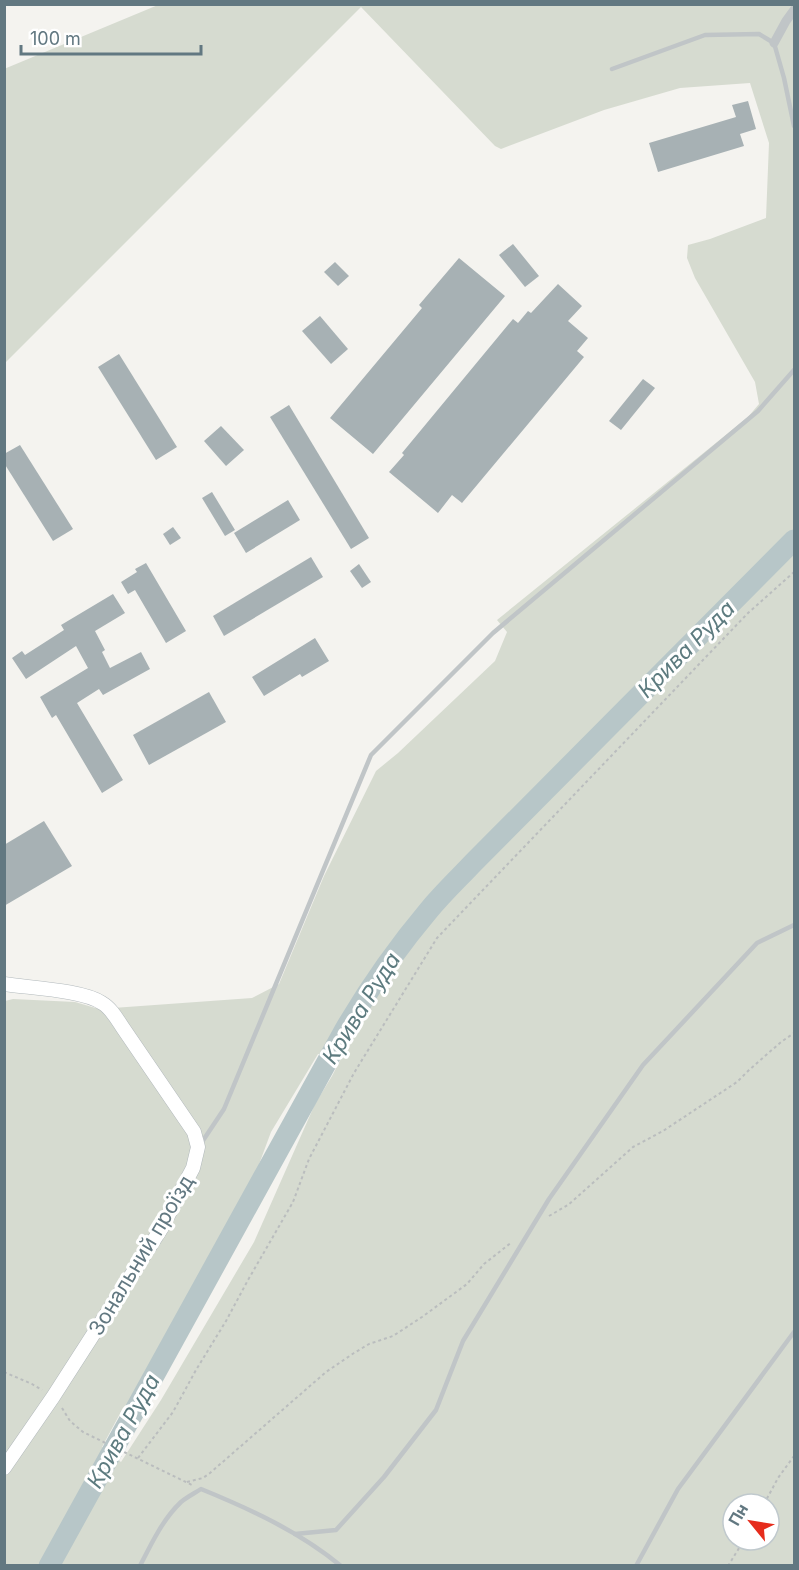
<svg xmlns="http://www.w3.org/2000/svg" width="799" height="1570" font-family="Inter,sans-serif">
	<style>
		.green { fill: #d6dbd0; fill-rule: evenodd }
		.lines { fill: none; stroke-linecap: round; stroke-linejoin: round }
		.river { stroke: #b7c6c8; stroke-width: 21 }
		.building { fill: #a7b1b4 }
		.secondary-casing { stroke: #b2b9bc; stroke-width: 15 }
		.path { stroke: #babdbe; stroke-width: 2; stroke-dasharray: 3 3; stroke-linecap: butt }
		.lane { stroke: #c0c5c7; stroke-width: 4.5 }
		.street { stroke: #c0c5c7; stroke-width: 9 }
		.secondary { stroke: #fff; stroke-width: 14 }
		.labels { text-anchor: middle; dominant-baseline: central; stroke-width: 6; stroke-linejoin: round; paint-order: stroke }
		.street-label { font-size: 21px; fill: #627881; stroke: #fff }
		.water-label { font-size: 22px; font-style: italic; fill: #5d7b7f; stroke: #fff }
	</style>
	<rect width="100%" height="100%" fill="#f4f3ef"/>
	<!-- green -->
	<path class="green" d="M158 5H794V1565H5V1001L13 999 75 1002 99 1009 252 998 279 984 324 876 376 771 398 753 495 661 507 632 497 620 748 417 759 404 755 382 695 278 687 258 688 245 710 239 766 218 769 143 750 83 680 88 604 110 501 149 495 146 361 7 5 363 4 69ZM344 1053 332 1076 315 1104 254 1242 161 1400 121 1462 102 1447 123 1408 135 1395 198 1282 245 1202 271 1132 318 1054ZM733 1504H769V1540H733Z"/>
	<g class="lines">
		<!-- river -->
		<path class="river" d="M49 1566 344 1031C369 988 397 948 429 910 443 893 459 878 473 863L794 540"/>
	</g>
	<!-- building -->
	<g class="building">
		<polygon points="748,101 756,129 740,134 744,146 658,172 649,143 736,117 732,105"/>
		<polygon points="513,244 539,276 525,287 499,255"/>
		<polygon points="459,258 505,296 373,454 330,418 422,308 419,305"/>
		<polygon points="335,262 349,276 338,286 324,272"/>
		<polygon points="558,284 582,306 568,321 588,338 577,351 584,357 462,503 452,495 438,513 389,472 404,455 402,453 513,319 518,323 528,311 531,313"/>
		<polygon points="320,316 348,349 331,364 302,331"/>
		<polygon points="119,354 177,447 156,460 98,367"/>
		<polygon points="643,379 655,388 621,430 609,421"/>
		<polygon points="289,405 369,538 351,549 270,417"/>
		<polygon points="221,426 244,450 226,466 204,441"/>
		<polygon points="20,445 73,529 53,541 4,463 4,454"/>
		<polygon points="212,492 235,530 225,536 202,498"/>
		<polygon points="288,500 300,520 246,553 234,533"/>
		<polygon points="173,527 181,538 170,545 163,534"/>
		<polygon points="311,557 323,577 224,636 213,616"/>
		<polygon points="146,563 186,631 166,643 135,590 128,594 121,582 137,572 135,569"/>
		<polygon points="359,564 371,582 362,588 350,571"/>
		<polygon points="113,594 125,613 95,631 105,650 102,652 110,668 141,652 150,669 103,695 99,689 77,703 123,780 102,793 56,715 52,718 40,697 88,668 76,646 26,679 12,658 22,651 25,655 64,630 61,625"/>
		<polygon points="315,638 329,661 302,677 300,674 264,696 252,677"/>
		<polygon points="209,692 226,722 149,765 133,735"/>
		<polygon points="44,821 72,866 4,906 4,845"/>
	</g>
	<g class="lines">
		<defs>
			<path id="secondary" d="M4 984C29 988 83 990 102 1003 111 1008 117 1019 123 1028L194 1132 198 1147 193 1168 161 1229 53 1397 4 1468"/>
		</defs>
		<!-- secondary casing -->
		<use href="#secondary" class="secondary-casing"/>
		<!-- path -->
		<g class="path">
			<polyline points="549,1216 568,1205 633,1147 663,1131 737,1082 749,1070 781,1042 794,1033"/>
			<polyline points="4,1372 32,1384 42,1390"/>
			<polyline points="62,1408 70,1421 83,1432 192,1485"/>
			<polyline points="138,1458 173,1412 196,1370 226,1321 248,1280 293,1202 309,1159 354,1073 437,938 748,613 794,572"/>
			<polyline points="187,1482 203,1478 210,1473 326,1372 354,1353 369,1344 393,1336 422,1317 467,1284 484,1264 512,1242"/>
			<polyline points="764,1504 778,1478 794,1456"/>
			<polyline points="728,1566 744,1540"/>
		</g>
		<!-- lane -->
		<g class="lane">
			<polyline points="612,69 705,35 759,34 774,43 784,78 794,126"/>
			<polyline points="200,1145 224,1109 371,755 493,633 758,411 794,370"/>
			<polyline points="295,1534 336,1530 384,1477 436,1410 463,1341 549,1199 643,1065 757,943 794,925"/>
			<path d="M140 1566C151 1544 163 1519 181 1502 187 1497 195 1493 201 1489 250 1509 300 1532 341 1566"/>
			<polyline points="636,1566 678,1489 794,1332"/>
		</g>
		<!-- street -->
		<polyline class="street" points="774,43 786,21 794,10"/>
		<!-- secondary -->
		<use href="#secondary" class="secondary"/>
	</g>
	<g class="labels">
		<!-- street labels -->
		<g class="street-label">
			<text transform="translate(141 1255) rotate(-59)">Зональний проїзд</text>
		</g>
		<!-- water labels -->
		<g class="water-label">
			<text transform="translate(686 649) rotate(-45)">Крива Руда</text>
			<text transform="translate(361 1008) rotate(-58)">Крива Руда</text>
			<text transform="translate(123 1431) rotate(-61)">Крива Руда</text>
		</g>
	</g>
	<!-- border -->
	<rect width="799" height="1570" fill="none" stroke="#627881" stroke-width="12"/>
	<!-- north arrow -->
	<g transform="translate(751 1522) rotate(300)"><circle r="28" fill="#ffffff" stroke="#c0c9cd" stroke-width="1.5"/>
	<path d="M0-4.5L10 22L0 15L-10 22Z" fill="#e62c1c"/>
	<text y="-9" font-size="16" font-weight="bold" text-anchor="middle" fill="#627881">Пн</text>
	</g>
	<!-- scale -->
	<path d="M21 45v9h180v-9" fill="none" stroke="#627881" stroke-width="3"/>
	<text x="30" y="45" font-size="18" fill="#627881" stroke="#ffffff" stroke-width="4.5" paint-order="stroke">100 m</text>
</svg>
